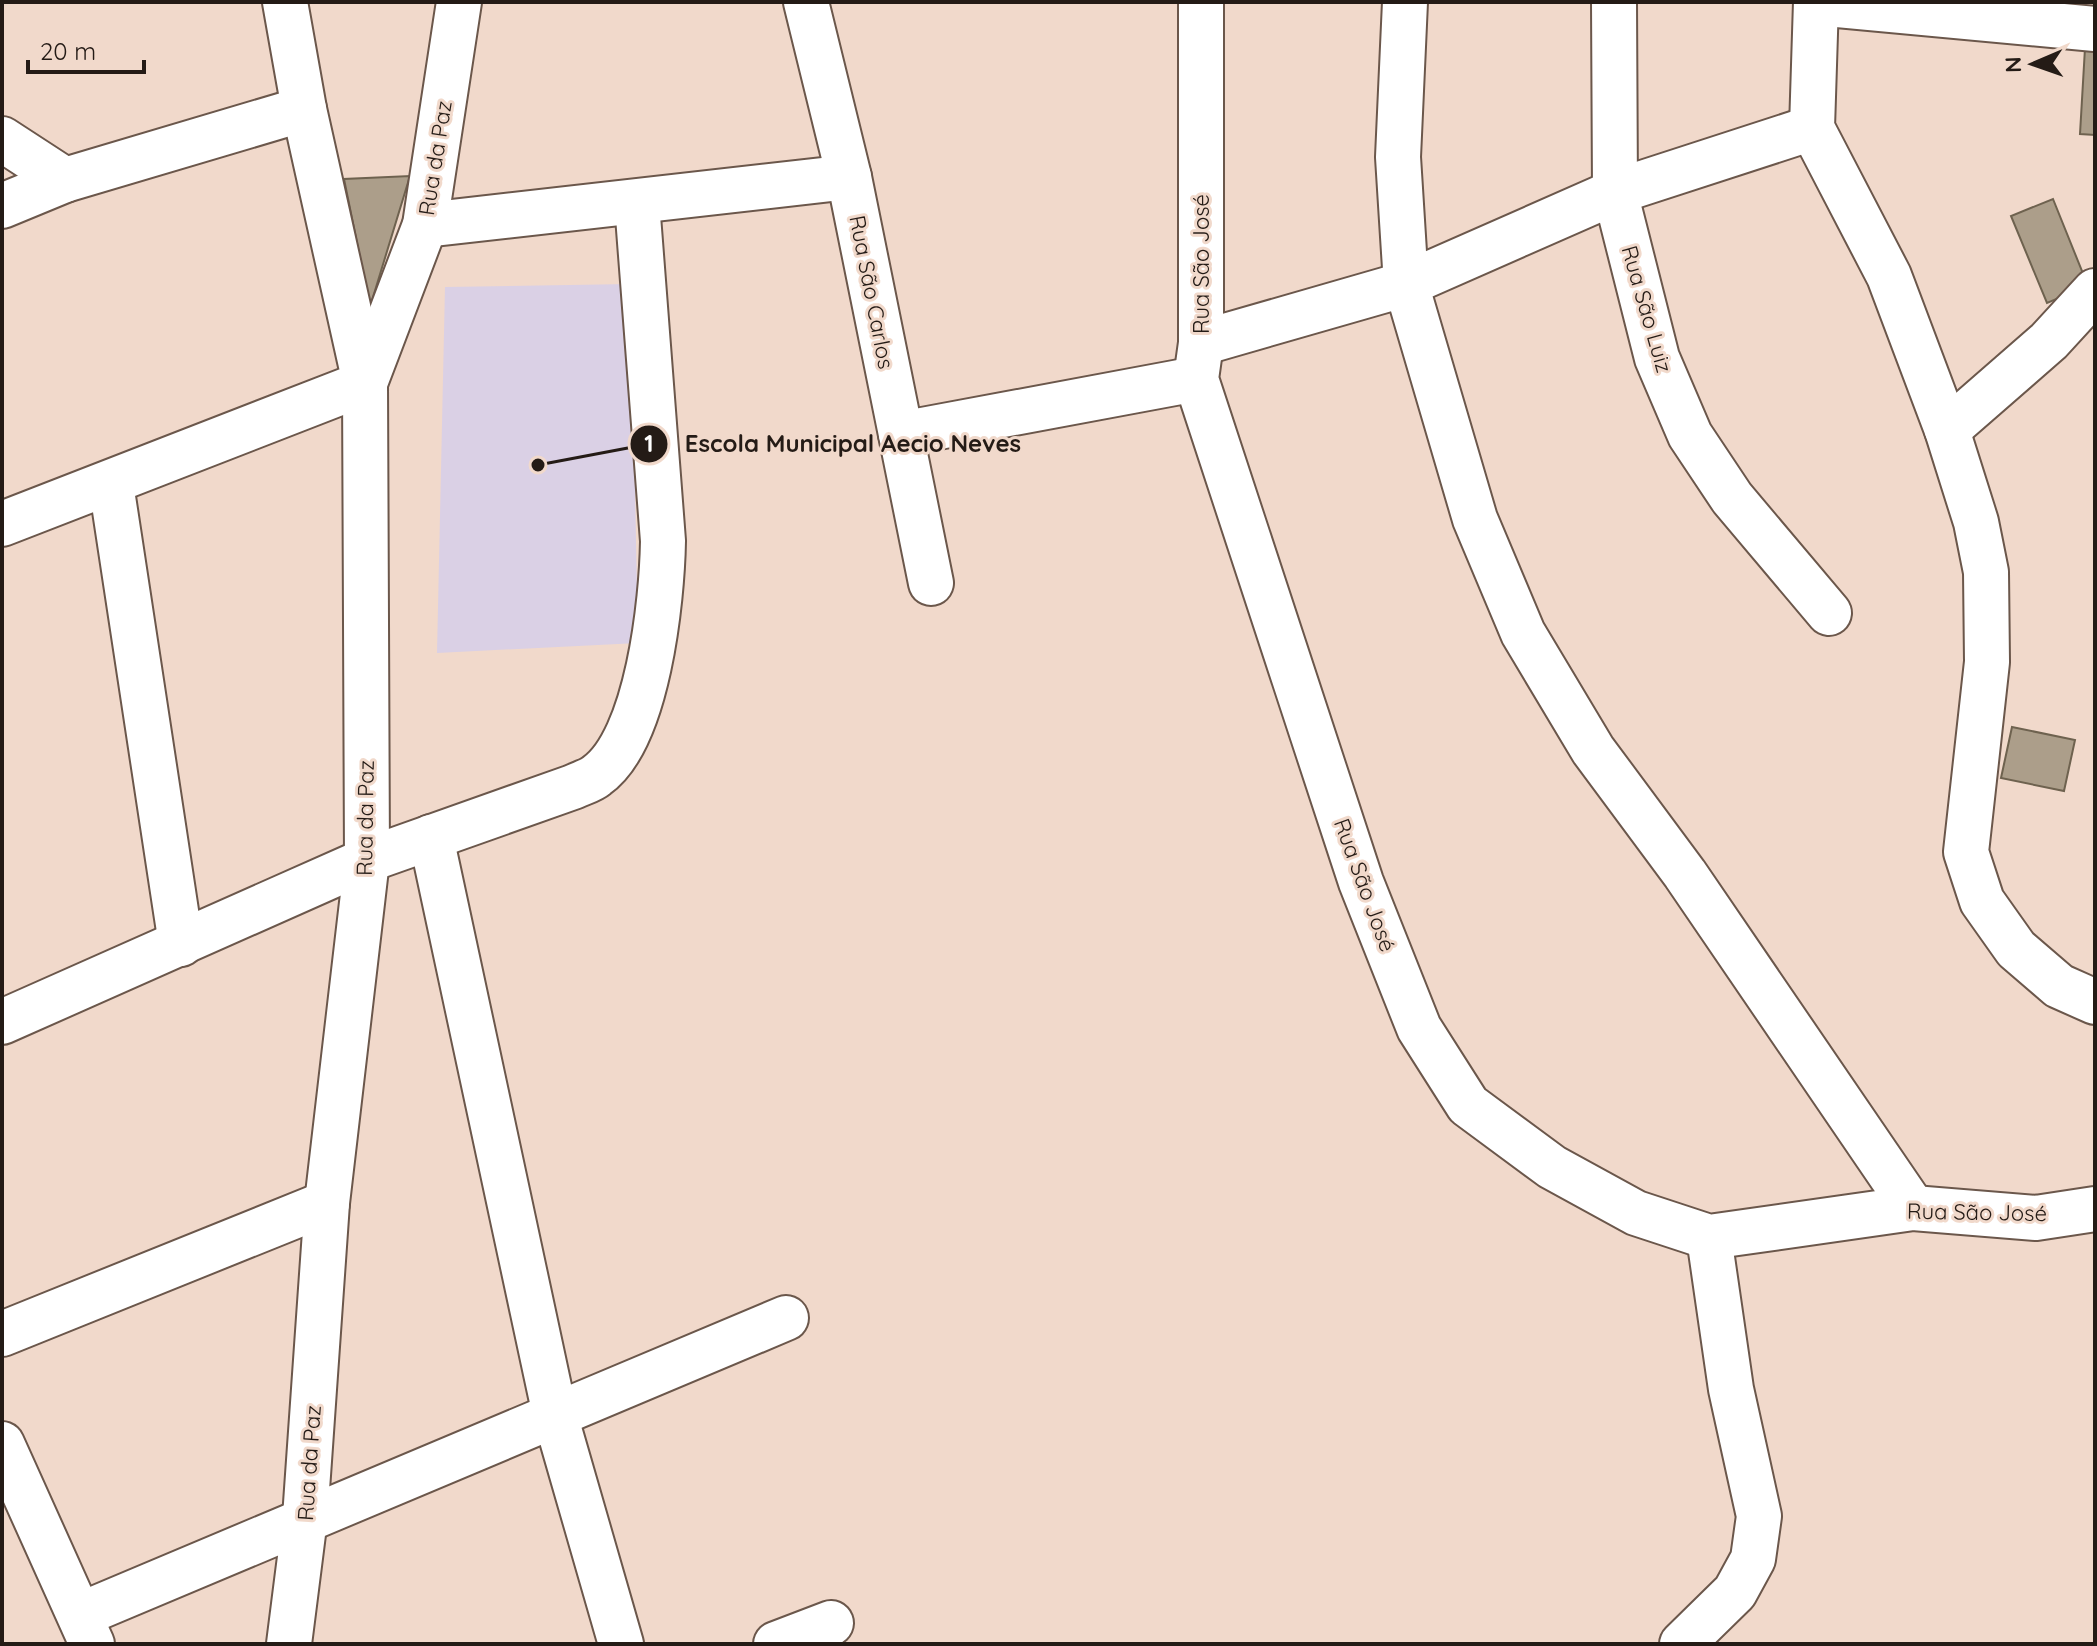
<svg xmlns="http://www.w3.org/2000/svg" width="2097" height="1646" font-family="Quicksand,sans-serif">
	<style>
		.education { fill: #dad0e5 }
		.building { fill: #ac9e8a; stroke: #6e624f; stroke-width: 2 }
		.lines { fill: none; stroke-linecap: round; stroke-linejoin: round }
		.minor-casing { stroke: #6b574b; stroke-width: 48 }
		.minor { stroke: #fff; stroke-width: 44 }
		.labels { text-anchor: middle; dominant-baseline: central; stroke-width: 6; stroke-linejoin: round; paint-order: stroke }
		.street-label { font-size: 22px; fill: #241b16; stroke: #f1d9cb }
		.leader { fill: none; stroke: #241b16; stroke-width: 3 }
		.callout-dot { fill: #241b16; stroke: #f1d9cb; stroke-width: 3 }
		.mark-label { font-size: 24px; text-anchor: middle; font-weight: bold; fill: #fff }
		.callout-label { font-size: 24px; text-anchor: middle; font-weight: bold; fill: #241b16; stroke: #f1d9cb; stroke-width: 6; stroke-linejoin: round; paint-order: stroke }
	</style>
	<rect width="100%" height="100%" fill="#f1d9cb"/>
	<!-- education -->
	<polygon class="education" points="631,284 638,643 437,653 445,287"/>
	<!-- building -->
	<g class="building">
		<polygon points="2085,48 2095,48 2095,135 2080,134"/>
		<polygon points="410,176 370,307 344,179"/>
		<polygon points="2053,199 2088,286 2047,303 2011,216"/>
		<polygon points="2012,727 2075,740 2064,791 2001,778"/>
	</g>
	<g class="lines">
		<defs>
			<g id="minor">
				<polyline points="806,2 849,177 931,583"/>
				<polyline points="1201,2 1201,343 1196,379 1361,882 1419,1028 1468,1105 1552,1167 1636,1213 1709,1237 1913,1208 2036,1218 2095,1209"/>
				<polyline points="1405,2 1398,157 1406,284 1475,519 1523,633 1593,750 1685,874 1913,1208"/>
				<polyline points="1614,2 1615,192 1657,358 1690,435 1732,498 1829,613"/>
				<polyline points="1816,2 1812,128 1889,276 1947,430 1976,522 1986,572 1987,662 1966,852 1982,901 2016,949 2059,986 2095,1002"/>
				<polyline points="1816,3 2095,29"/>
				<polyline points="2,139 65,180 304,109"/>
				<polyline points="2,206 65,180"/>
				<polyline points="425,225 849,177"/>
				<polyline points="1201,343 1406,284 1615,192 1812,128"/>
				<polyline points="1947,430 2049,341 2095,291"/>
				<polyline points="901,434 1196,379"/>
				<polyline points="111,484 181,944"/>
				<polyline points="2,524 365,383 304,109 285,2"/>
				<polyline points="431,837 555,1415 621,1644"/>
				<path d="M2 1022 367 860 573 787C581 783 590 781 596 776 648 740 662 600 663 541L637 203"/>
				<polyline points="2,1334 327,1203"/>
				<polyline points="2,1444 92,1644"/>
				<polyline points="80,1615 786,1318"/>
				<polyline points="289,1644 305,1518 327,1203 367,860 365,383 425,225 459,2"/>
				<polyline points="776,1644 831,1623"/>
				<polyline points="1682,1644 1735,1592 1753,1559 1759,1516 1731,1389 1709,1237"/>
			</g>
		</defs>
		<!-- minor casing -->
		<use href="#minor" class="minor-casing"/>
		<!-- minor -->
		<use href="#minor" class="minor"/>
	</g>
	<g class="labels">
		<!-- street labels -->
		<g class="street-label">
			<text transform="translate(435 158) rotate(-81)">Rua da Paz</text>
			<text transform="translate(1201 264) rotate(-90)">Rua São José</text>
			<text transform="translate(872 292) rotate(79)">Rua São Carlos</text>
			<text transform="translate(1647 309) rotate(74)">Rua São Luiz</text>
			<text transform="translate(365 818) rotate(-89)">Rua da Paz</text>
			<text transform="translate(1365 885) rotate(70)">Rua São José</text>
			<text transform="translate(1977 1212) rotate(1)">Rua São José</text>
			<text transform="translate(309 1463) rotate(-86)">Rua da Paz</text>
		</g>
	</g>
	<!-- callouts -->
	<path class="leader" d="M538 465L649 444"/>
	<g class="callout-dot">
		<circle cx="538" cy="465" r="8"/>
		<circle cx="649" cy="444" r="20"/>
	</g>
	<g class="mark-label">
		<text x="649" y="452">1</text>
	</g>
	<g class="callout-label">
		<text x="853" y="452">Escola Municipal Aecio Neves</text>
	</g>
	<!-- border -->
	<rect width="2097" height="1646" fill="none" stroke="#241b16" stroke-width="8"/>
	<!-- north arrow -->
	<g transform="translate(2033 64) rotate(268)" stroke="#f1d9cb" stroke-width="6" paint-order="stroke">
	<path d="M0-6L14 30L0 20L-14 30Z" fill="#241b16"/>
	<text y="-12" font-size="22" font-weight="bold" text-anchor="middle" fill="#241b16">N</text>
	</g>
	<!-- scale -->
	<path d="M28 60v12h116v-12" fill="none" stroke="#241b16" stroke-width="4"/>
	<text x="40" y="60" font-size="24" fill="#241b16" stroke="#f1d9cb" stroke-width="6" paint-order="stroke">20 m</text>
</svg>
